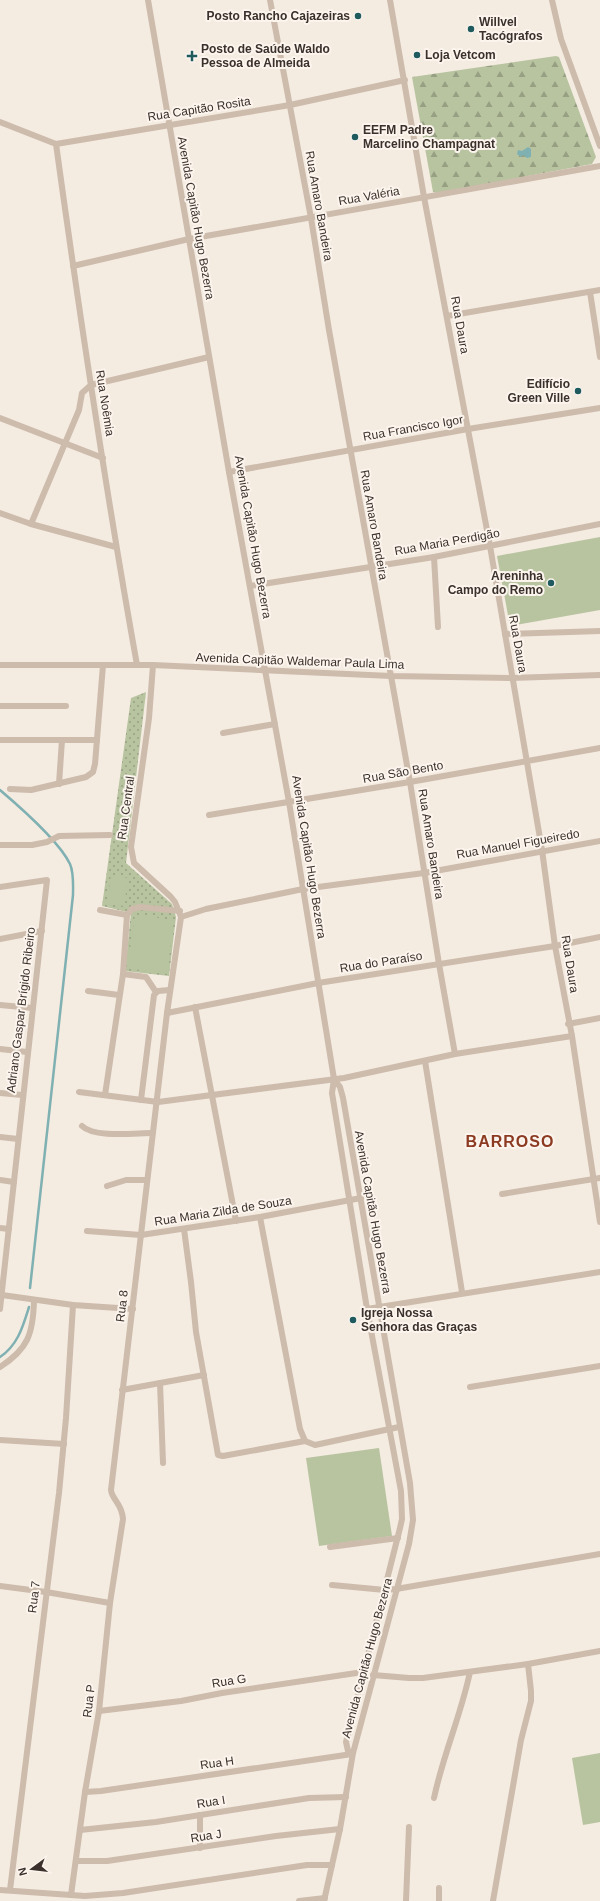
<svg xmlns="http://www.w3.org/2000/svg" width="600" height="1901" font-family="Helvetica,sans-serif">
	<style>
		.green { fill: url(#green-dots) }
		.forest { fill: url(#forest-firs) }
		.pitch { fill: #b8c4a0 }
		.water { fill: #7fb0b2 }
		.lines { fill: none; stroke-linecap: round; stroke-linejoin: round }
		.stream { stroke: #7fb0b2; stroke-width: 2.5 }
		.street { stroke: #cdbbac; stroke-width: 6 }
		.poi-dot { fill: #1f5a5e; stroke: #fbf5ee; stroke-width: 1.5 }
		.labels { text-anchor: middle; dominant-baseline: central; stroke-width: 4; stroke-linejoin: round; paint-order: stroke }
		.poi-label { font-size: 12px; font-weight: bold; fill: #3b302b; stroke: #fbf5ee; text-anchor: start }
		.street-label { font-size: 12px; fill: #3b302b; stroke: #fbf5ee }
		.district-label { font-size: 16px; font-weight: bold; letter-spacing: 1px; fill: #8c3b22; stroke: #fbf5ee }
	</style>
	<defs>
		<pattern id="green-dots" width="8" height="8" patternUnits="userSpaceOnUse"><rect width="8" height="8" fill="#b8c4a0"/><path d="M2 2h.1M6 6h.1" fill="none" stroke="#97a083" stroke-width="1.8" stroke-linecap="round"/></pattern>
		<pattern id="forest-firs" width="22" height="20" patternUnits="userSpaceOnUse"><rect width="22" height="20" fill="#b8c4a0"/><path d="M5 1l3.5 6h-7zM16 11l3.5 6h-7z" fill="#97a083"/></pattern>
	</defs>
	<rect width="100%" height="100%" fill="#f4ebe1"/>
	<!-- green -->
	<polygon class="green" points="146,692 126,863 172,904 176,917 169,976 125,971 131,913 102,906 131,698"/>
	<!-- forest -->
	<polygon class="forest" points="556,56 559,57 596,157 592,164 438,193 433,192 412,77"/>
	<!-- pitch -->
	<g class="pitch">
		<polygon points="600,537 600,610 510,626 497,556"/>
		<polygon points="111,875 128,878 124,906 107,904"/>
		<polygon points="135,915 174,920 167,974 127,968"/>
		<polygon points="379,1448 392,1536 319,1546 306,1458"/>
		<polygon points="600,1753 600,1822 583,1825 572,1758"/>
	</g>
	<!-- water -->
	<polygon class="water" points="528,147 531,149 531,157 527,158 523,155 521,157 517,154 518,150 522,151"/>
	<g class="lines">
		<!-- stream -->
		<g class="stream">
			<path d="M0 790C20 807 59 841 70 864 74 873 73 886 73 895L30 1288"/>
			<path d="M0 1357C18 1345 23 1326 29 1307"/>
		</g>
		<!-- street -->
		<g class="street">
			<polyline points="148,0 229,472 289,802 334,1079 332,1093 367,1309 401,1491 402,1519 400,1528 346,1742 348,1751 353,1753"/>
			<polyline points="270,0 311,218 329,330 410,782 439,964 455,1054"/>
			<polyline points="390,0 424,197 490,546 542,850 555,946 572,1036 600,1222"/>
			<polyline points="552,0 561,39 600,146"/>
			<polyline points="0,122 56,144 290,105 405,80"/>
			<path d="M56 144C80 318 106 492 137 665"/>
			<polyline points="73,266 189,239 600,166"/>
			<polyline points="590,292 600,357"/>
			<polyline points="447,316 600,290"/>
			<polyline points="0,418 103,458"/>
			<polyline points="229,472 468,429 600,408"/>
			<polyline points="0,513 31,524 116,547"/>
			<polyline points="31,524 79,410 82,393 91,385 209,357"/>
			<polyline points="434,557 438,627"/>
			<polyline points="250,586 434,557 600,524"/>
			<polyline points="505,634 600,631"/>
			<polyline points="0,665 153,665 391,676 512,678 600,675"/>
			<polyline points="0,706 66,706"/>
			<polyline points="223,733 275,724"/>
			<polyline points="0,740 97,740"/>
			<polyline points="59,784 62,740"/>
			<polyline points="10,789 31,790 86,777 93,772 95,764 103,665"/>
			<polyline points="209,815 410,782 600,748"/>
			<polyline points="0,845 32,845 47,842 59,836 110,835"/>
			<polyline points="0,887 47,880 0,1309"/>
			<polyline points="100,910 127,915 132,909 140,907 180,911"/>
			<polyline points="181,917 206,909 303,889 424,873 600,841"/>
			<polyline points="0,939 42,931"/>
			<polyline points="123,974 146,977 156,992"/>
			<polyline points="88,991 119,995"/>
			<polyline points="0,1005 32,1008"/>
			<polyline points="195,1007 236,1221"/>
			<polyline points="167,1013 318,983 555,946 600,937"/>
			<polyline points="568,1024 600,1018"/>
			<polyline points="0,1049 27,1052"/>
			<polyline points="425,1061 462,1292"/>
			<polyline points="79,1092 158,1102 344,1078 455,1054 572,1036"/>
			<polyline points="0,1093 22,1095"/>
			<polyline points="105,1095 123,974 127,915"/>
			<polyline points="141,1100 154,995 158,991 170,990"/>
			<path d="M82 1126C94 1138 135 1133 152 1133"/>
			<polyline points="0,1137 18,1139"/>
			<polyline points="0,1180 14,1182"/>
			<polyline points="107,1186 126,1180 147,1180"/>
			<polyline points="502,1194 600,1178"/>
			<polyline points="260,1217 300,1429 305,1441 315,1445 399,1427"/>
			<polyline points="0,1228 9,1229"/>
			<polyline points="184,1229 191,1282 196,1332 218,1455 223,1456 305,1441"/>
			<polyline points="87,1231 141,1235 260,1217 361,1198"/>
			<polyline points="2,1295 73,1305 133,1309"/>
			<polyline points="367,1309 600,1272"/>
			<path d="M0 1367C28 1349 33 1334 34 1301"/>
			<polyline points="160,1383 163,1463"/>
			<polyline points="470,1387 600,1366"/>
			<polyline points="122,1390 204,1375"/>
			<polyline points="0,1440 64,1444"/>
			<polyline points="330,1547 398,1538"/>
			<polyline points="332,1585 385,1590 396,1589 600,1554"/>
			<polyline points="0,1586 46,1592 110,1603"/>
			<polyline points="373,1675 409,1678 423,1678 528,1664 600,1651"/>
			<polyline points="99,1711 181,1701 222,1693 363,1672"/>
			<polyline points="85,1792 101,1791 352,1754"/>
			<path d="M434 1798C443 1755 461 1715 470 1672"/>
			<polyline points="200,1815 200,1848"/>
			<polyline points="80,1830 156,1822 309,1798 346,1797"/>
			<polyline points="76,1861 107,1861 276,1836 340,1829"/>
			<polyline points="0,1890 85,1896 123,1893 307,1865 332,1865"/>
			<polyline points="10,1890 59,1493 66,1418 73,1305"/>
			<path d="M71 1895 85 1792 99 1711 110 1603 123 1519C122 1503 112 1500 111 1490L167 1013 181 917 175 902 171 897 134 863 131 847 149 718 153 665"/>
			<polyline points="299,1901 325,1898"/>
			<polyline points="324,1901 340,1829 353,1753 409,1544 413,1520 410,1483 343,1098 340,1087 334,1079"/>
			<polyline points="406,1901 409,1827"/>
			<polyline points="439,1901 439,1888"/>
			<polyline points="493,1901 521,1740 531,1701 531,1691 528,1664"/>
		</g>
	</g>
	<!-- markers -->
	<g class="poi-dot">
		<circle cx="358" cy="16" r="4"/>
		<circle cx="471" cy="29" r="4"/>
		<circle cx="417" cy="55" r="4"/>
		<path d="M190 50h4v4h4v4h-4v4h-4v-4h-4v-4h4z"/>
		<circle cx="355" cy="137" r="4"/>
		<circle cx="578" cy="391" r="4"/>
		<circle cx="551" cy="583" r="4"/>
		<circle cx="353" cy="1320" r="4"/>
	</g>
	<g class="labels">
		<!-- poi labels -->
		<g class="poi-label">
			<text x="350" y="16" text-anchor="end">Posto Rancho Cajazeiras</text>
			<text x="479" y="22">Willvel<tspan x="479" dy="14">Tacógrafos</tspan></text>
			<text x="201" y="49">Posto de Saúde Waldo<tspan x="201" dy="14">Pessoa de Almeida</tspan></text>
			<text x="425" y="55">Loja Vetcom</text>
			<text x="363" y="130">EEFM Padre<tspan x="363" dy="14">Marcelino Champagnat</tspan></text>
			<text x="570" y="384" text-anchor="end">Edifício<tspan x="570" dy="14">Green Ville</tspan></text>
			<text x="543" y="576" text-anchor="end">Areninha<tspan x="543" dy="14">Campo do Remo</tspan></text>
			<text x="361" y="1313">Igreja Nossa<tspan x="361" dy="14">Senhora das Graças</tspan></text>
		</g>
		<!-- street labels -->
		<g class="street-label">
			<text transform="translate(199 109) rotate(-9)">Rua Capitão Rosita</text>
			<text transform="translate(369 196) rotate(-10)">Rua Valéria</text>
			<text transform="translate(319 206) rotate(80)">Rua Amaro Bandeira</text>
			<text transform="translate(196 218) rotate(80)">Avenida Capitão Hugo Bezerra</text>
			<text transform="translate(460 325) rotate(80)">Rua Daura</text>
			<text transform="translate(105 403) rotate(81)">Rua Noêmia</text>
			<text transform="translate(413 428) rotate(-10)">Rua Francisco Igor</text>
			<text transform="translate(374 525) rotate(80)">Rua Amaro Bandeira</text>
			<text transform="translate(253 537) rotate(80)">Avenida Capitão Hugo Bezerra</text>
			<text transform="translate(447 542) rotate(-10)">Rua Maria Perdigão</text>
			<text transform="translate(518 644) rotate(80)">Rua Daura</text>
			<text transform="translate(300 661) rotate(2)">Avenida Capitão Waldemar Paula Lima</text>
			<text transform="translate(403 772) rotate(-10)">Rua São Bento</text>
			<text transform="translate(126 808) rotate(-82)">Rua Central</text>
			<text transform="translate(431 844) rotate(81)">Rua Amaro Bandeira</text>
			<text transform="translate(518 844) rotate(-10)">Rua Manuel Figueiredo</text>
			<text transform="translate(309 857) rotate(81)">Avenida Capitão Hugo Bezerra</text>
			<text transform="translate(381 962) rotate(-9)">Rua do Paraíso</text>
			<text transform="translate(570 964) rotate(81)">Rua Daura</text>
			<text transform="translate(21 1010) rotate(-83)">Adriano Gaspar Brígido Ribeiro</text>
			<text transform="translate(223 1211) rotate(-9)">Rua Maria Zilda de Souza</text>
			<text transform="translate(373 1212) rotate(80)">Avenida Capitão Hugo Bezerra</text>
			<text transform="translate(122 1306) rotate(-83)">Rua 8</text>
			<text transform="translate(34 1597) rotate(-83)">Rua 7</text>
			<text transform="translate(367 1658) rotate(-75)">Avenida Capitão Hugo Bezerra</text>
			<text transform="translate(229 1681) rotate(-9)">Rua G</text>
			<text transform="translate(89 1701) rotate(-83)">Rua P</text>
			<text transform="translate(217 1763) rotate(-8)">Rua H</text>
			<text transform="translate(211 1802) rotate(-9)">Rua I</text>
			<text transform="translate(206 1836) rotate(-9)">Rua J</text>
		</g>
		<!-- district labels -->
		<g class="district-label">
			<text x="510" y="1141">BARROSO</text>
		</g>
	</g>
	<!-- north arrow -->
	<g transform="translate(32 1869) rotate(255)" stroke="#fbf5ee" stroke-width="3" paint-order="stroke">
	<path d="M0-3L7 15L0 10L-7 15Z" fill="#3b302b"/>
	<text y="-6" font-size="11" font-weight="bold" text-anchor="middle" fill="#3b302b">N</text>
	</g>
</svg>
